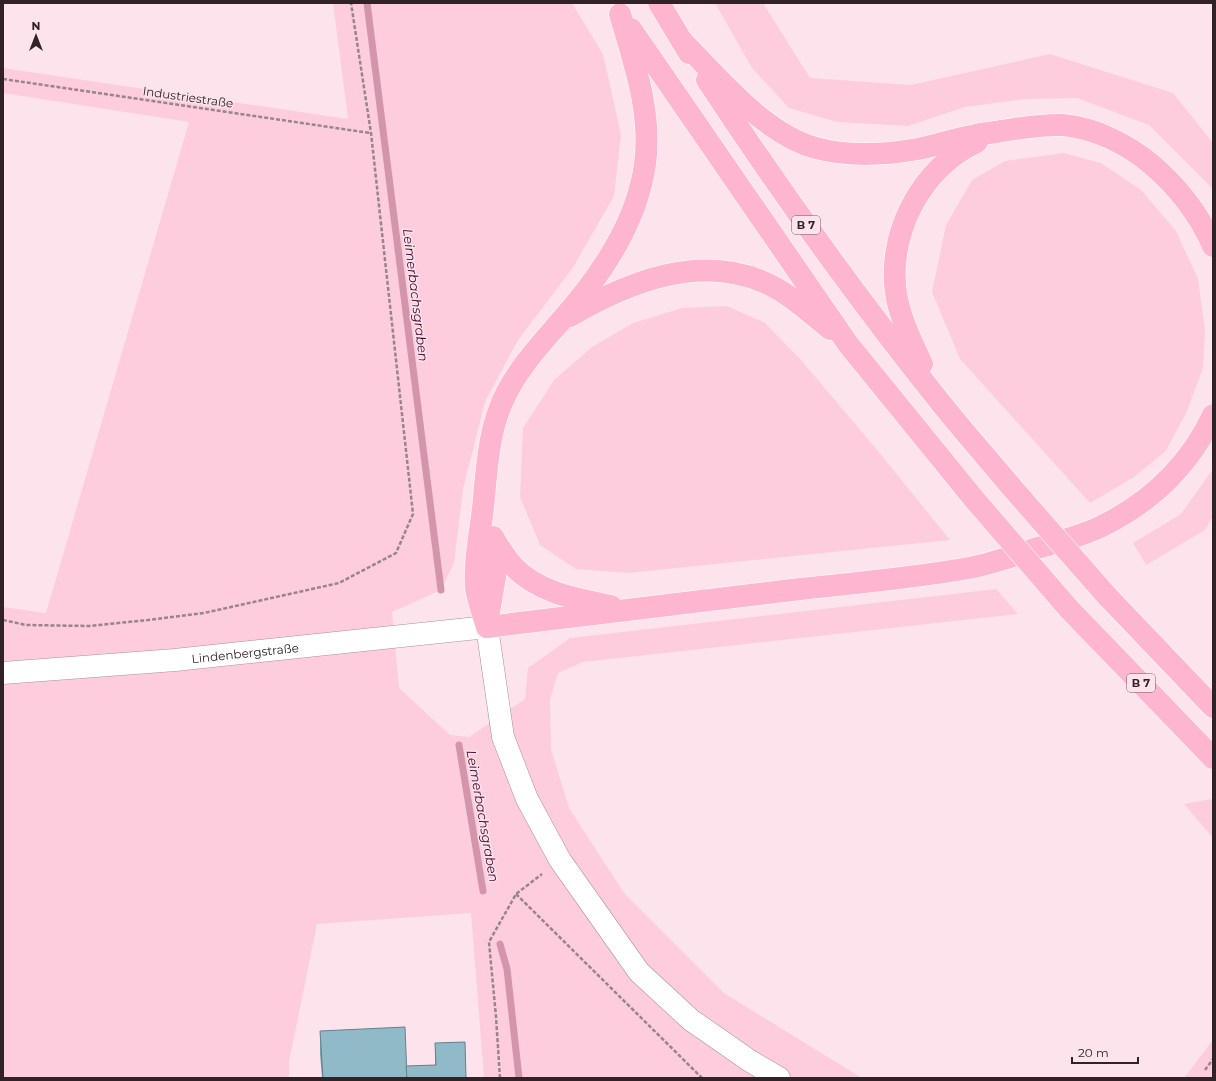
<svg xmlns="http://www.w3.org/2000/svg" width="1216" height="1081" font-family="Montserrat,sans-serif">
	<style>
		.green { fill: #fecddd }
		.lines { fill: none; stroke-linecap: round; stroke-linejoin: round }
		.stream { stroke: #d395ab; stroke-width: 7 }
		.secondary-casing { stroke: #b18b98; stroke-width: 23 }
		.trunk-casing { stroke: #fff; stroke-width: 23 }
		.path { stroke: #98848b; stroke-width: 2.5; stroke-dasharray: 4 2; stroke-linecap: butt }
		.secondary { stroke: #fff; stroke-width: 22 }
		.trunk { stroke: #feb6d0; stroke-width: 22 }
		.trunk-bridge-casing { stroke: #fff; stroke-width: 23; stroke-linecap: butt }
		.trunk-bridge { stroke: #feb6d0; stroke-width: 22 }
		.wall { fill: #7ca0ab }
		.building { fill: #90bac7; stroke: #65828b }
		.labels { text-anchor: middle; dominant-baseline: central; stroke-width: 3; stroke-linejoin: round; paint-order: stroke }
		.shield { fill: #fde4ec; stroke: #6e5c62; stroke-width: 1 }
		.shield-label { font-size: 11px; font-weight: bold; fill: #312227 }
		.street-label { font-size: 12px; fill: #312227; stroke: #fde4ec }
		.water-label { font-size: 13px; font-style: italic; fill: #4e042a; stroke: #fde4ec }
	</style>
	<rect width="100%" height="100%" fill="#fde4ec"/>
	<!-- green -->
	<g class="green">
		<polygon points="333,3 572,3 603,54 621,135 614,196 572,269 518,340 485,402 463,489 454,563 441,590 392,612 399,688 450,735 469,737 525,699 528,668 570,638 996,589 1018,614 583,662 558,673 550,699 551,749 569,808 624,893 724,993 862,1078 484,1078 471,913 317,924 289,1062 289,1078 3,1078 3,607 46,613 189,122 3,93 3,68 348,119"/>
		<polygon points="715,3 763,3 810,78 911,85 1050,54 1173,93 1213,143 1213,189 1149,125 1077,98 1026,99 965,107 908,126 837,122 789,108 752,68"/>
		<polygon points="1063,153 1101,163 1141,190 1176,231 1198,279 1205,330 1203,368 1187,411 1166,451 1134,477 1090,503 960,359 932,292 946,225 972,180 1005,161"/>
		<polygon points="727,306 765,323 801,360 878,451 950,540 628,573 576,569 540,545 520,497 523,428 554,380 592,347 633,323 682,308"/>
		<polygon points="1213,469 1213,516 1205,530 1146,565 1133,543 1181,514"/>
		<polygon points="1211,799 1213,801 1213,838 1184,804"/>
		<polygon points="1213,1040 1213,1078 1184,1078"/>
	</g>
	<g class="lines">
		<!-- stream -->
		<g class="stream">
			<polyline points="367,3 441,590"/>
			<polyline points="459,745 483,891"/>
			<polyline points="500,944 507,969 519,1078"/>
		</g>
		<defs>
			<g id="secondary">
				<path id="s1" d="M3 673 175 660 487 627 503 737 527 799 560 860 639 972 691 1020 750 1061 779 1078"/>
			</g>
			<g id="trunk">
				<polyline points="659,3 689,53"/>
				<polyline points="631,29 848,344 974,499"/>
				<path d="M682 41C719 78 764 134 816 148 849 157 884 155 918 149 938 145 957 138 976 135 984 133 993 133 1001 131 1022 128 1042 124 1063 125 1095 128 1127 144 1151 164 1178 187 1199 214 1213 246"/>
				<path d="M707 80C780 191 857 298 940 402 964 432 989 460 1014 490"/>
				<path d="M570 316C628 282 700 253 766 283 790 294 810 313 830 329"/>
				<path d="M922 364C912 343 902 322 897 299 885 237 920 168 977 142"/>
				<path d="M493 537C499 547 505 558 514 567 539 593 577 599 611 606"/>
				<polyline points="1107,596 1213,707"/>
				<polyline points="1069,609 1213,758"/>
				<polyline points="487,624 495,577 493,539"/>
				<path d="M487 627C591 614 696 602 800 589 856 583 913 578 969 568 994 563 1019 554 1044 546 1064 540 1085 535 1104 525 1152 501 1190 464 1213 415"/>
				<path d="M487 627C483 614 478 601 476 588 474 562 480 534 483 508 487 468 488 428 507 392 521 365 540 345 559 323 599 278 637 224 645 164 652 112 634 63 620 14"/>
			</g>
		</defs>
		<!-- secondary casing -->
		<use href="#secondary" class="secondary-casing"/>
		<!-- trunk casing -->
		<use href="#trunk" class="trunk-casing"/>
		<!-- path -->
		<g class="path">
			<polyline points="3,79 370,133"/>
			<polyline points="3,620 26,625 89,626 148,620 204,613 339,583 396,553 413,514 371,133 351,3"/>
			<polyline points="516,894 702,1078"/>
			<polyline points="1205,1070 1213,1059"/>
			<polyline points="500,1078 496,1017 489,942 516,894 542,874"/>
		</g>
		<!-- secondary -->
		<use href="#secondary" class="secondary"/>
		<!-- trunk -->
		<use href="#trunk" class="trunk"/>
		<defs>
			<g id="trunk-bridge">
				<polyline points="1014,490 1107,596"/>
				<polyline points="974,499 1069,609"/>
			</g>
		</defs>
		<!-- trunk-bridge casing -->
		<use href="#trunk-bridge" class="trunk-bridge-casing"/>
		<!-- trunk-bridge -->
		<use href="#trunk-bridge" class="trunk-bridge"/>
	</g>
	<!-- wall -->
	<polygon class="wall" points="320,1031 406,1066 435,1065 435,1043 466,1078 322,1078 320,1054"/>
	<!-- building -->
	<g class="building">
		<polygon points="405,1027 407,1078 323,1078 320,1031"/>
		<polygon points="465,1042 466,1078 407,1078 406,1066 436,1065 435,1043"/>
	</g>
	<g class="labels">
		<!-- shield labels -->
		<g class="shield">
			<rect x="792" y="216" width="28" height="18" rx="3"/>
			<rect x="1127" y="674" width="28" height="18" rx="3"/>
		</g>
		<g class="shield-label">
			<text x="806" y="225">B 7</text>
			<text x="1141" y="683">B 7</text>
		</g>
		<!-- street labels -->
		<g class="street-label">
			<text transform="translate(188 97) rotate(8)">Industriestraße</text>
			<text stroke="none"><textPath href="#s1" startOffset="243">Lindenbergstraße</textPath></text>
		</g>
		<!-- water labels -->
		<g class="water-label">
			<text transform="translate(416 295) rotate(83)">Leimerbachsgraben</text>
			<text transform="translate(483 816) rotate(80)">Leimerbachsgraben</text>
		</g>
	</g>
	<!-- border -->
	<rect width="1216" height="1081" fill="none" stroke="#312227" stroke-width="8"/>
	<!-- north arrow -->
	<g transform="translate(36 36)" stroke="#fde4ec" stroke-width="3" paint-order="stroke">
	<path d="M0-3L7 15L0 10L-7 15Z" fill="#312227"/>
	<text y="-6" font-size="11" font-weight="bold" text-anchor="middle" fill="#312227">N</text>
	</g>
	<!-- scale -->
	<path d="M1072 1057v6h66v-6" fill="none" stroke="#312227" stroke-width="2"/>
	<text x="1078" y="1057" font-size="12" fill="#312227" stroke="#fde4ec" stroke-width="3" paint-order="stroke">20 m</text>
</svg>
